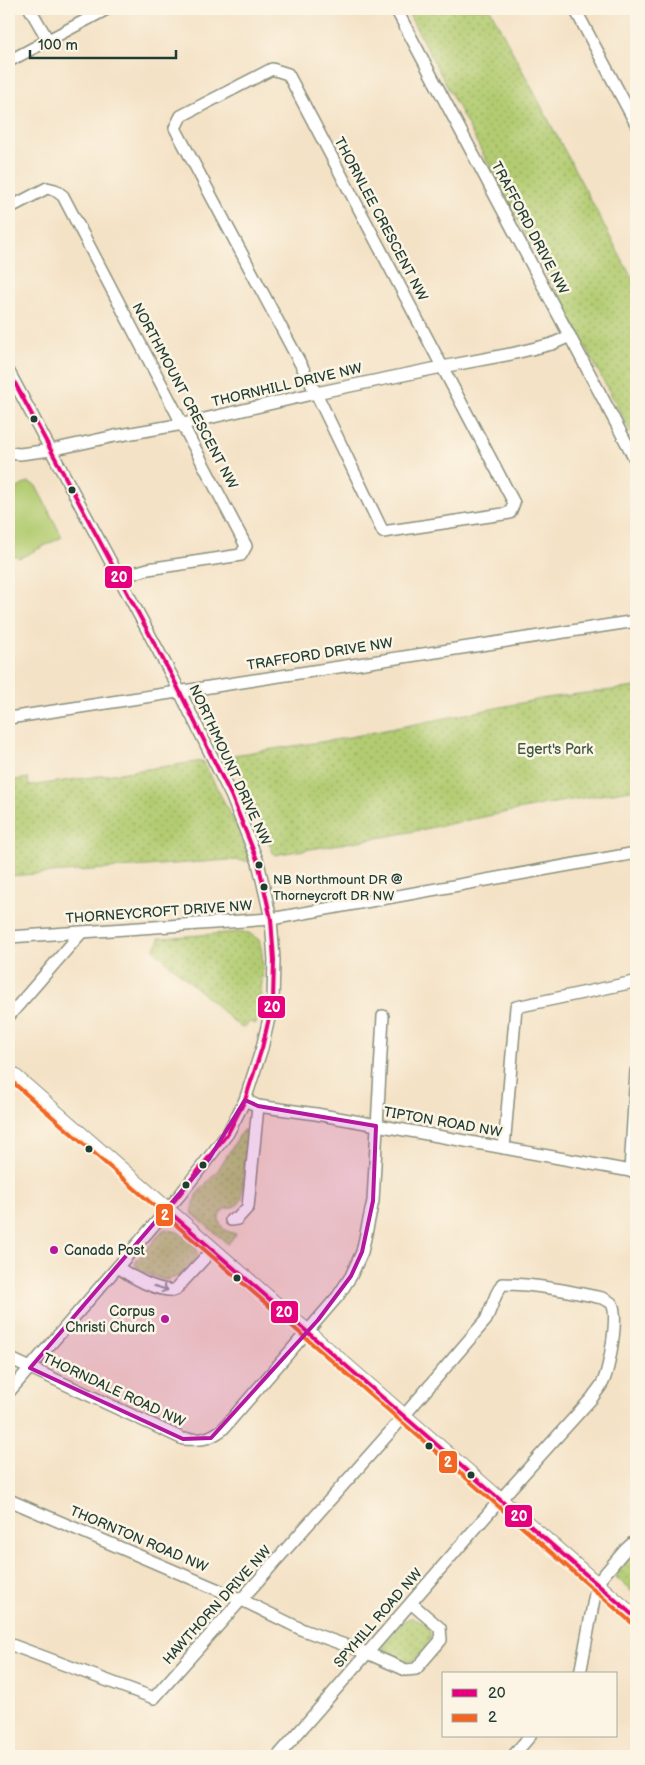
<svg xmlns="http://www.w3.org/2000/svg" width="645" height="1765" font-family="'Balsamiq Sans',sans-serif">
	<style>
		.grass { fill: url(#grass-dots); stroke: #698453 }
		.garden { fill: #b3cc72; stroke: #698453 }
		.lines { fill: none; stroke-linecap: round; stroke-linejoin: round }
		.minor-casing { stroke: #8a907d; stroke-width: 14 }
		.major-casing { stroke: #8a907d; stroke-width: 16 }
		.minor { stroke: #fff; stroke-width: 11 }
		.major { stroke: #fff; stroke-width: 14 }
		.bus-1-casing { stroke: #fcf5e5; stroke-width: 8 }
		.bus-2-casing { stroke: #fcf5e5; stroke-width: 8 }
		.bus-1 { stroke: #e5007d; stroke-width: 4 }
		.bus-2 { stroke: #f26522; stroke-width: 4 }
		.oneway { stroke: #8f9e9a }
		.marked { fill: #b5179e; fill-opacity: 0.2; stroke: #b5179e; stroke-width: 4; stroke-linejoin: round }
		.bus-dot { fill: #1f3d34; stroke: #fcf5e5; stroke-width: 2 }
		.poi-dot { fill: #b5179e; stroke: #fcf5e5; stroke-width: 2 }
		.labels { text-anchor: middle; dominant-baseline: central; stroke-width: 5; stroke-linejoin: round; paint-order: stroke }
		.bus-label { font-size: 13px; fill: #1f3d34; stroke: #fcf5e5; text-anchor: start }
		.street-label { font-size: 14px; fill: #1f3d34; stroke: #fcf5e5 }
		.park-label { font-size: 14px; fill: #3d5a40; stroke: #fcf5e5 }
		.poi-label { font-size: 14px; fill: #1f3d34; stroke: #fcf5e5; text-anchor: start }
		.line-badge { stroke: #fcf5e5; stroke-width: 2 }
		.badge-label { font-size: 14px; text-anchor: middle; font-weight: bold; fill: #fff }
	</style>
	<defs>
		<pattern id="grass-dots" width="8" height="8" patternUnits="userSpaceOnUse" patternTransform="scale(1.25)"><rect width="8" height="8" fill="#b3cc72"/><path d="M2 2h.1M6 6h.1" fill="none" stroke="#91a75e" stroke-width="1.8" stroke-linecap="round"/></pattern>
	</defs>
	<rect width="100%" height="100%" fill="#fcf5e5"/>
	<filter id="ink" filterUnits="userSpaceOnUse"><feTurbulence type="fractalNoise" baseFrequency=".02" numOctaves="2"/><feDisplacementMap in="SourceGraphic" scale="10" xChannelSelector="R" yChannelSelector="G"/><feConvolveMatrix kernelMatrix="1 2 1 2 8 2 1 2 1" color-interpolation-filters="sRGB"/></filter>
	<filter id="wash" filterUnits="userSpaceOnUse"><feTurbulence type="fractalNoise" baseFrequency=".0096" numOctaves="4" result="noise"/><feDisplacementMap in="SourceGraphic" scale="20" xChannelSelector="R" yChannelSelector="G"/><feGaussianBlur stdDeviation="1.12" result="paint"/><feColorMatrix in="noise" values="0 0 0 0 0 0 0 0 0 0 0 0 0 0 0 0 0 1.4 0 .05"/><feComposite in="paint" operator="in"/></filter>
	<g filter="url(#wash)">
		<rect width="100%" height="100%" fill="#f4e2c6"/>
		<!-- grass -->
		<g class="grass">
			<polygon points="406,9 490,9 636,286 636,442"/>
			<polygon points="636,687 636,789 542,805 395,835 274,855 233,755 340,739 546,698"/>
			<polygon points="203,761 238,829 250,861 229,860 9,876 9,781 28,778 29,786"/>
			<path d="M242 932 249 933 259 940C267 963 260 1000 256 1024L250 1022 244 1027H240L155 951 154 947 159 942V938Z"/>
			<path d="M243 1130 248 1131 242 1198C241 1200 239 1204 237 1205 229 1209 215 1209 220 1223 223 1231 229 1232 236 1234L228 1244 192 1213 196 1195 218 1170Z"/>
			<polygon points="164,1229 178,1232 194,1245 197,1250 197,1257 179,1276 167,1280 161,1279 140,1271 135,1263"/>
			<polygon points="636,1551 636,1595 616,1577 618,1571"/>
			<path d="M410 1618C416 1617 419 1620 424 1624 439 1636 423 1649 414 1660 404 1663 391 1659 383 1651V1645L404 1621Z"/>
		</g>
		<!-- garden -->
		<polygon class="garden" points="28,482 36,486 62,537 20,558 9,554 9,493"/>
	</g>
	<g filter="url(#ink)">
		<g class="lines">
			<defs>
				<g id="minor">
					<polyline points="30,9 48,40"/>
					<polyline points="396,9 636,461"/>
					<polyline points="575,9 636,124"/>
					<polyline points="9,61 107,9"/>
					<polygon points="272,69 288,74 514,503 510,513 383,532 316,393 175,128 181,116"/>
					<polyline points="9,208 47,188 55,190 63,196 246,546 241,555 148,569 134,573 121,581"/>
					<polyline points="9,372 174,680 231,795 258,862 271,919 274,960 273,1001 262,1048 245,1100 228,1133 179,1196 9,1392"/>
					<polyline points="9,453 20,454 51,450 115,436 183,424 316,393 442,367 511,354 552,344 570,336"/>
					<polyline points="9,718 636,621"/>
					<polyline points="9,937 271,919 636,853"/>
					<polyline points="9,1016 81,933"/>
					<polyline points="245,1100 258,1106 316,1114 636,1172"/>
					<polyline points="504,1148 516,1007 634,982 636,984"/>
					<polyline points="630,1171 636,1071"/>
					<polyline points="231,1220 237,1219 248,1207 258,1106"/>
					<path d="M118 1267C131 1277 158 1292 175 1290L213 1249"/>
					<path d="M9 1358 183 1439C202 1440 208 1440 223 1429L338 1296 351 1276 362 1252 373 1201 383 1016"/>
					<polyline points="9,1500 242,1600 303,1630 367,1653 406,1670 416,1669 441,1640 440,1628 412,1604"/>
					<path d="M9 1644 154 1698 391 1431 486 1320 496 1295 502 1284C536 1284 569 1291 602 1298 606 1300 610 1301 612 1304 619 1316 609 1369 603 1382 600 1388 595 1393 592 1398L500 1500 278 1756"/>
					<polyline points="580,1674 597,1583 625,1550 636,1540"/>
					<polyline points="513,1756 530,1736"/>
				</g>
				<polyline id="major" points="9,1071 636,1618"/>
			</defs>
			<!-- minor casing -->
			<use href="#minor" class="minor-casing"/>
			<!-- major casing -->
			<use href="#major" class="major-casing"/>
			<!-- minor -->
			<use href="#minor" class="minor"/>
			<!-- major -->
			<use href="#major" class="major"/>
			<defs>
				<g id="bus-1">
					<polyline points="9,372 174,680 231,795 258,862 271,919 274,960 273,1001 262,1048 245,1100 228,1133 167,1210"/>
					<polyline points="167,1210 636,1618"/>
				</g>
				<polyline id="bus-2" points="9,1079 632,1623"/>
			</defs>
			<!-- bus-1 casing -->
			<use href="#bus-1" class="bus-1-casing"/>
			<!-- bus-2 casing -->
			<use href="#bus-2" class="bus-2-casing"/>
			<!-- bus-1 -->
			<use href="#bus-1" class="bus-1"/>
			<!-- bus-2 -->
			<use href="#bus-2" class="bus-2"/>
		</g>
		<!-- one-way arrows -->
		<defs><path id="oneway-shaft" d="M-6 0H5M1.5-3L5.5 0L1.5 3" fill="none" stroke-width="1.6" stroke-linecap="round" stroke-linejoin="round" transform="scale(1.25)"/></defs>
		<use class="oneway" href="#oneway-shaft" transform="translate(161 1288) rotate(17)"/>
	</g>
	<!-- marked area -->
	<path class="marked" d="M245 1100 258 1106 376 1126 373 1201 362 1252 351 1276 318 1320 211 1438 183 1439 30 1368 209 1159Z"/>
	<!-- markers -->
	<g class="bus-dot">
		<circle cx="34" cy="419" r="4.5"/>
		<circle cx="72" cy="490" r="4.5"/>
		<circle cx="259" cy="865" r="4.5"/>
		<circle cx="264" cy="887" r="4.5"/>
		<circle cx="89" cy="1149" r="4.5"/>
		<circle cx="203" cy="1165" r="4.5"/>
		<circle cx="186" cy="1185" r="4.5"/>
		<circle cx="237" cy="1278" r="4.5"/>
		<circle cx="429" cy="1446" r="4.5"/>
		<circle cx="471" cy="1475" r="4.5"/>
	</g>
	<g class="poi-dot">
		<circle cx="54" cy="1250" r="5"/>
		<circle cx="165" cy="1319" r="5"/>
	</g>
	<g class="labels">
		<!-- bus labels -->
		<g class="bus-label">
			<text x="273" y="880">NB Northmount DR @<tspan x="273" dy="16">Thorneycroft DR NW</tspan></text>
		</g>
		<!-- street labels -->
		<g class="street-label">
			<text transform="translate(381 219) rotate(62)">THORNLEE CRESCENT NW</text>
			<text transform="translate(530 228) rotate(62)">TRAFFORD DRIVE NW</text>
			<text transform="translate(287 385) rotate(-13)">THORNHILL DRIVE NW</text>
			<text transform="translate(185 396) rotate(62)">NORTHMOUNT CRESCENT NW</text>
			<text transform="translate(320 654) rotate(-9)">TRAFFORD DRIVE NW</text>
			<text transform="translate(230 765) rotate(65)">NORTHMOUNT DRIVE NW</text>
			<text transform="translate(159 912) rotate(-4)">THORNEYCROFT DRIVE NW</text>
			<text transform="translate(443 1122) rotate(10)">TIPTON ROAD NW</text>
			<text transform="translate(114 1390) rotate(25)">THORNDALE ROAD NW</text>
			<text transform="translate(139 1539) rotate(23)">THORNTON ROAD NW</text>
			<text transform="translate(217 1605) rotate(-48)">HAWTHORN DRIVE NW</text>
			<text transform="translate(378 1618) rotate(-49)">SPYHILL ROAD NW</text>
		</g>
		<!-- park labels -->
		<g class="park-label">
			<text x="555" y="749">Egert's Park</text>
		</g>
		<!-- poi labels -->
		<g class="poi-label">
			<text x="64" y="1250">Canada Post</text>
			<text x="155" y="1311" text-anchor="end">Corpus<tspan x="155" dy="16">Christi Church</tspan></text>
		</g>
	</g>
	<g class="line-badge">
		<rect x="104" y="565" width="29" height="24" rx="5" fill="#e5007d"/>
		<rect x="257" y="995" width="29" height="24" rx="5" fill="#e5007d"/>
		<rect x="155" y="1203" width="19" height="24" rx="5" fill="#f26522"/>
		<rect x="270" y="1300" width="29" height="24" rx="5" fill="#e5007d"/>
		<rect x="438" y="1450" width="20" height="24" rx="5" fill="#f26522"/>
		<rect x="504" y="1504" width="29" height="24" rx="5" fill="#e5007d"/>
	</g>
	<g class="badge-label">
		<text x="119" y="582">20</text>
		<text x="272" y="1012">20</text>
		<text x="165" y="1220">2</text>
		<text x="284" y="1317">20</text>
		<text x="448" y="1467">2</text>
		<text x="519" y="1521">20</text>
	</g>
	<!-- margin -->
	<rect width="645" height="1765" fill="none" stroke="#fcf5e5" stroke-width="30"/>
	<!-- legend -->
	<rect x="442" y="1672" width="175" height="65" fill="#fcf5e5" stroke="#a4ab9e"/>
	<rect x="452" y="1689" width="25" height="8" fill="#e5007d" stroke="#a4ab9e"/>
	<text x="488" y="1698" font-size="15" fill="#1f3d34">20</text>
	<rect x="452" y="1714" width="25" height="8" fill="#f26522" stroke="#a4ab9e"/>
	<text x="488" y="1722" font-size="15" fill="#1f3d34">2</text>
	<!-- scale -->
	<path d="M30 50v8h146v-8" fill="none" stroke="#1f3d34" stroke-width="2.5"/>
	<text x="38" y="50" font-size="15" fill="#1f3d34" stroke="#fcf5e5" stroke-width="4" paint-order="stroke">100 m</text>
</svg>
